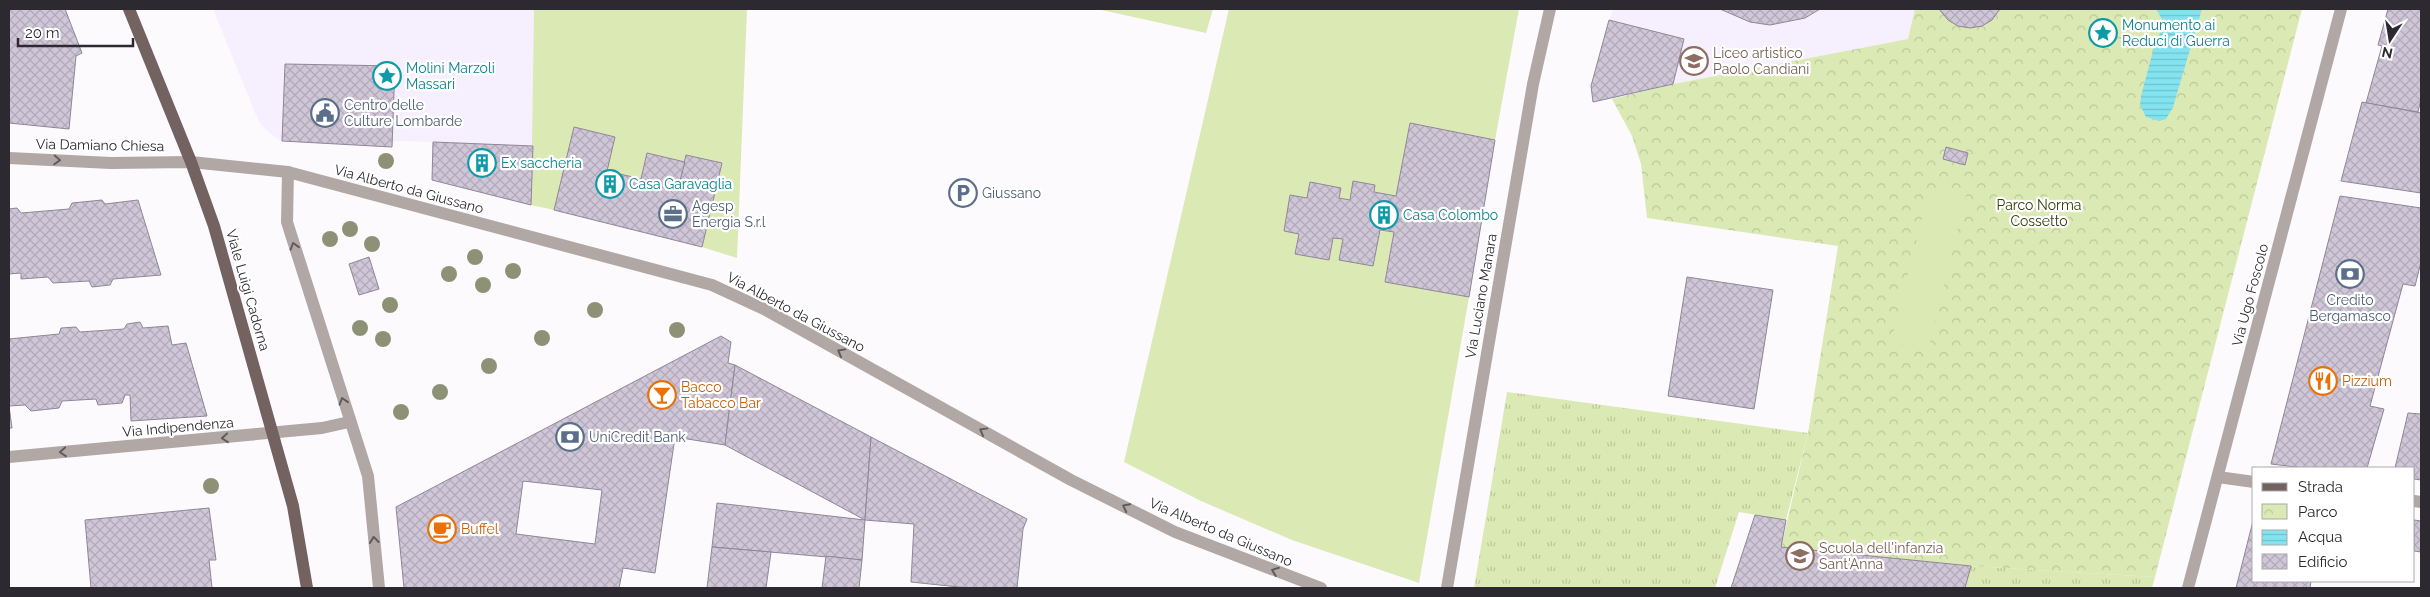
<svg xmlns="http://www.w3.org/2000/svg" width="2430" height="597" font-family="Raleway,sans-serif">
	<style>
		.built { fill: #f6effe }
		.grass { fill: url(#grass-tufts) }
		.park { fill: url(#park-crowns) }
		.garden { fill: #dbe9b4 }
		.water { fill: url(#water-rules) }
		.building { fill: url(#building-cross-hatch); stroke: #8f8697; fill-rule: evenodd }
		.lines { fill: none; stroke-linecap: round; stroke-linejoin: round }
		.minor { stroke: #b1a7a5; stroke-width: 12 }
		.major { stroke: #736260; stroke-width: 12 }
		.tree { fill: #8d9276 }
		.oneway { stroke: #615b5f }
		.labels { text-anchor: middle; dominant-baseline: central; stroke-width: 4.5; stroke-linejoin: round; paint-order: stroke }
		.culture-label { font-size: 14px; fill: #0d838f; stroke: #fff; text-anchor: start }
		.education-label { font-size: 14px; fill: #785e54; stroke: #fff; text-anchor: start }
		.service-label { font-size: 14px; fill: #4e5e75; stroke: #fff; text-anchor: start }
		.street-label { font-size: 14px; fill: #2c2930; stroke: #fff }
		.park-label { font-size: 14px; fill: #333d08; stroke: #fff }
		.food-label { font-size: 14px; fill: #c56008; stroke: #fff; text-anchor: start }
	</style>
	<defs>
		<pattern id="grass-tufts" width="24" height="20" patternUnits="userSpaceOnUse" patternTransform="scale(1.25)"><rect width="24" height="20" fill="#dbe9b4"/><path d="M3 7l-1-3M5 7V3M7 7l1-3M15 17l-1-3M17 17v-4M19 17l1-3" fill="none" stroke="#bcc89b"/></pattern>
		<pattern id="park-crowns" width="20" height="18" patternUnits="userSpaceOnUse" patternTransform="scale(1.25)"><rect width="20" height="18" fill="#dbe9b4"/><path d="M2 6a3 3 0 1 1 6 0M12 15a3 3 0 1 1 6 0" fill="none" stroke="#bcc89b"/></pattern>
		<pattern id="water-rules" width="6" height="5" patternUnits="userSpaceOnUse" patternTransform="scale(1.25)"><rect width="6" height="5" fill="#83e3ef"/><path d="M0 2.5h6" fill="none" stroke="#71c3cd"/></pattern>
		<pattern id="building-cross-hatch" width="8" height="8" patternUnits="userSpaceOnUse" patternTransform="scale(1.25)"><rect width="8" height="8" fill="#cfc6d7"/><path d="M0 0l8 8M0 8l8-8" fill="none" stroke="#b2aab9"/></pattern>
	</defs>
	<rect width="100%" height="100%" fill="#fcfafd"/>
	<!-- built -->
	<g class="built">
		<polygon points="213,9 534,9 531,205 432,180 433,142 394,141 392,147 282,141 276,138 261,125 256,115"/>
		<polygon points="1613,9 1915,9 1908,39 1673,84 1593,102 1591,86"/>
	</g>
	<!-- grass -->
	<g class="grass">
		<polygon points="1507,392 1808,433 1786,520 1739,512 1715,588 1474,588"/>
		<polygon points="1971,566 2155,577 2152,588 1965,588"/>
	</g>
	<!-- park -->
	<polygon class="park" points="1915,9 2302,9 2155,577 1971,566 1781,547 1808,433 1838,246 1647,218 1641,164 1632,136 1612,99 1673,84 1908,39"/>
	<!-- garden -->
	<g class="garden">
		<polygon points="534,9 747,9 737,258 702,247 722,163 686,155 685,162 648,153 641,179 607,171 615,137 574,127 554,210 531,205"/>
		<polygon points="1097,9 1213,9 1206,33"/>
		<path d="M1229 9H1519L1495 140 1410 123 1396 196 1374 192 1375 185 1354 181 1350 200 1339 198 1341 188 1310 182 1307 198 1290 195 1284 231 1299 234 1295 254 1328 260 1333 238C1355 241 1371 228 1394 232L1385 282 1469 297 1419 583 1292 540 1201 501 1124 462Z"/>
		<polygon points="1930,187 1966,196 1928,351 1891,342"/>
	</g>
	<!-- water -->
	<polygon class="water" points="2156,9 2202,9 2173,107 2166,119 2159,121 2146,117 2140,105 2141,96 2153,51 2163,26 2163,21"/>
	<!-- building -->
	<g class="building">
		<polygon points="9,9 65,9 82,53 76,56 69,129 9,123"/>
		<polygon points="1720,9 1820,9 1805,18 1770,25 1750,22"/>
		<polygon points="1939,9 2000,9 1992,20 1982,26 1970,28 1958,26 1948,20"/>
		<polygon points="2388,9 2421,9 2421,99 2418,112 2366,103 2382,46 2378,45"/>
		<polygon points="1609,20 1684,39 1673,84 1593,102 1591,86"/>
		<polygon points="285,64 395,66 392,147 282,141"/>
		<polygon points="2362,102 2421,113 2421,193 2341,181"/>
		<polygon points="1410,123 1495,140 1469,297 1385,282 1394,232 1380,230 1373,266 1339,260 1343,239 1333,238 1329,260 1295,254 1299,234 1284,231 1290,195 1307,198 1310,182 1341,188 1339,198 1350,200 1353,181 1375,185 1374,192 1396,196"/>
		<polygon points="574,127 615,137 607,171 641,179 678,188 686,155 722,163 702,247 554,210"/>
		<polygon points="433,142 533,146 531,205 432,180"/>
		<polygon points="1946,147 1968,153 1965,165 1943,159"/>
		<polygon points="647,153 685,162 678,188 641,179"/>
		<polygon points="2340,196 2421,208 2421,262 2415,286 2403,284 2370,406 2384,409 2367,468 2304,468 2271,464"/>
		<polygon points="102,200 105,204 138,200 161,275 113,279 110,285 92,287 89,281 53,283 48,277 21,279 21,273 9,274 9,209 17,208 21,213 69,209 72,203"/>
		<polygon points="369,257 379,289 359,295 349,264"/>
		<polygon points="1687,277 1773,290 1754,409 1668,396"/>
		<polygon points="140,322 143,328 168,326 172,345 186,343 207,416 131,421 130,395 125,395 122,403 98,405 96,399 62,401 59,408 31,411 25,405 9,406 9,339 59,334 61,328 76,327 80,332 124,329 127,324"/>
		<path d="M721 336 731 342 728 363 735 365 725 445 675 437 655 573 623 568 619 588H404L396 507ZM523 481 602 490 595 544 516 534Z"/>
		<polygon points="735,365 871,437 865,520 725,445"/>
		<polygon points="9,406 12,428 9,428"/>
		<polygon points="2408,413 2421,414 2421,480 2414,479 2414,468 2395,468"/>
		<polygon points="871,437 1027,519 1023,529 1017,588 968,588 911,582 914,524 865,520"/>
		<polygon points="717,503 865,520 862,560 712,547"/>
		<polygon points="209,508 216,560 209,560 212,588 91,588 85,520"/>
		<polygon points="1755,515 1786,520 1781,547 1971,566 1965,588 1731,588"/>
		<polygon points="2254,517 2254,581 2311,581 2310,588 2236,588"/>
		<polygon points="2414,520 2421,521 2421,552 2414,551"/>
		<polygon points="712,547 771,552 766,588 707,588"/>
		<polygon points="826,556 862,560 859,588 822,588"/>
	</g>
	<g class="lines">
		<!-- minor -->
		<g class="minor">
			<polyline points="9,158 111,163 191,162 288,172 712,285 764,309 1071,480 1175,532 1321,588"/>
			<polyline points="288,172 287,222 368,476 379,588"/>
			<polyline points="9,457 322,428 349,422"/>
			<polyline points="2218,477 2254,482"/>
			<polyline points="2414,501 2421,502"/>
			<polyline points="1447,588 1533,84 1550,9"/>
			<polyline points="2188,588 2341,9"/>
		</g>
		<!-- major -->
		<polyline class="major" points="129,9 191,162 214,226 293,506 307,588"/>
	</g>
	<!-- trees -->
	<g class="tree">
		<circle cx="386" cy="161" r="8"/>
		<circle cx="350" cy="229" r="8"/>
		<circle cx="330" cy="239" r="8"/>
		<circle cx="372" cy="244" r="8"/>
		<circle cx="475" cy="257" r="8"/>
		<circle cx="513" cy="271" r="8"/>
		<circle cx="449" cy="274" r="8"/>
		<circle cx="483" cy="285" r="8"/>
		<circle cx="390" cy="305" r="8"/>
		<circle cx="595" cy="310" r="8"/>
		<circle cx="360" cy="328" r="8"/>
		<circle cx="677" cy="330" r="8"/>
		<circle cx="542" cy="338" r="8"/>
		<circle cx="383" cy="339" r="8"/>
		<circle cx="489" cy="366" r="8"/>
		<circle cx="440" cy="392" r="8"/>
		<circle cx="401" cy="412" r="8"/>
		<circle cx="211" cy="486" r="8"/>
	</g>
	<!-- one-way arrows -->
	<defs><path id="oneway-chevron" d="M-2-3.5L2.5 0L-2 3.5" fill="none" stroke-width="1.6" stroke-linecap="round" stroke-linejoin="round" transform="scale(1.25)"/></defs>
	<g class="oneway">
		<use href="#oneway-chevron" transform="translate(57 160) rotate(3)"/>
		<use href="#oneway-chevron" transform="translate(294 246) rotate(-107)"/>
		<use href="#oneway-chevron" transform="translate(841 352) rotate(-151)"/>
		<use href="#oneway-chevron" transform="translate(343 401) rotate(-107)"/>
		<use href="#oneway-chevron" transform="translate(983 431) rotate(-151)"/>
		<use href="#oneway-chevron" transform="translate(225 438) rotate(175)"/>
		<use href="#oneway-chevron" transform="translate(63 452) rotate(175)"/>
		<use href="#oneway-chevron" transform="translate(1126 507) rotate(-153)"/>
		<use href="#oneway-chevron" transform="translate(374 540) rotate(-96)"/>
		<use href="#oneway-chevron" transform="translate(1275 571) rotate(-159)"/>
	</g>
	<!-- icons -->
	<defs>
		<symbol id="sight-ring" viewBox="-11 -11 22 22"><circle r="9.5" fill="#fff" stroke="#0f9aa8" stroke-width="1.5"/><path d="M0-6L1.8-2.2L6-1.7L2.9 1.2L3.7 5.4L0 3.3L-3.7 5.4L-2.9 1.2L-6-1.7L-1.8-2.2Z" fill="#0f9aa8"/></symbol>
		<symbol id="school-ring" viewBox="-11 -11 22 22"><circle r="9.5" fill="#fff" stroke="#8d6e63" stroke-width="1.5"/><path d="M0-5L7-2L0 1L-7-2ZM-4 1L0 2.5L4 1V4Q0 6-4 4Z" fill="#8d6e63"/></symbol>
		<symbol id="civic-ring" viewBox="-11 -11 22 22"><circle r="9.5" fill="#fff" stroke="#5c6f8a" stroke-width="1.5"/><path d="M-.6-6.5H3V-4.5H.6V-3L4-1V1h2V6H-6V1h2V-1L-.6-3ZM-1.2 2.5V6h2.4V2.5Z" fill="#5c6f8a"/></symbol>
		<symbol id="building-ring" viewBox="-11 -11 22 22"><circle r="9.5" fill="#fff" stroke="#0f9aa8" stroke-width="1.5"/><path d="M-4-6H4V6H1V3H-1V6H-4ZM-2.5-4.3h1.7v1.8h-1.7ZM.8-4.3h1.7v1.8H.8ZM-2.5-1h1.7V.8h-1.7ZM.8-1h1.7V.8H.8Z" fill="#0f9aa8"/></symbol>
		<symbol id="parking-ring" viewBox="-11 -11 22 22"><circle r="9.5" fill="#fff" stroke="#5c6f8a" stroke-width="1.5"/><path d="M-3.5-5.5H1a3.5 3.5 0 0 1 0 7H-1V5.5H-3.5ZM-1-3.4V-.6H.8a1.4 1.4 0 0 0 0-2.8Z" fill="#5c6f8a"/></symbol>
		<symbol id="office-ring" viewBox="-11 -11 22 22"><circle r="9.5" fill="#fff" stroke="#5c6f8a" stroke-width="1.5"/><path d="M-6-3h4V-5.5h4V-3h4V5H-6ZM-1-4.5V-3h2v-1.5ZM-6 0V1H6V0Z" fill="#5c6f8a"/></symbol>
		<symbol id="bank-ring" viewBox="-11 -11 22 22"><circle r="9.5" fill="#fff" stroke="#5c6f8a" stroke-width="1.5"/><path d="M-6-4H6V4H-6ZM0-2.3a2.3 2.3 0 1 0 0 4.6a2.3 2.3 0 1 0 0-4.6Z" fill="#5c6f8a"/></symbol>
		<symbol id="restaurant-ring" viewBox="-11 -11 22 22"><circle r="9.5" fill="#fff" stroke="#e8710a" stroke-width="1.5"/><path d="M-5-6h1v4h1v-4h1v4h1v-4h1v5L-1.5 .5V6h-2V.5L-5-1ZM5-6V6H3V1.5H1.5Q1.5-4 5-6Z" fill="#e8710a"/></symbol>
		<symbol id="bar-ring" viewBox="-11 -11 22 22"><circle r="9.5" fill="#fff" stroke="#e8710a" stroke-width="1.5"/><path d="M-6-5H6L.8 .8V4.5H3.5V6h-7V4.5H-.8V.8Z" fill="#e8710a"/></symbol>
		<symbol id="cafe-ring" viewBox="-11 -11 22 22"><circle r="9.5" fill="#fff" stroke="#e8710a" stroke-width="1.5"/><path d="M-5.5-4.5H6V0H3Q3 3.5 0 3.5H-2.5Q-5.5 3.5-5.5 0ZM3-3.2v2h1.7v-2ZM-6 4.5H4V6H-6Z" fill="#e8710a"/></symbol>
	</defs>
	<g fill-rule="evenodd">
		<use href="#sight-ring" x="2087" y="17" width="32" height="32"/>
		<use href="#school-ring" x="1678" y="45" width="32" height="32"/>
		<use href="#sight-ring" x="371" y="60" width="32" height="32"/>
		<use href="#civic-ring" x="309" y="97" width="32" height="32"/>
		<use href="#building-ring" x="466" y="147" width="32" height="32"/>
		<use href="#building-ring" x="594" y="168" width="32" height="32"/>
		<use href="#parking-ring" x="947" y="177" width="32" height="32"/>
		<use href="#office-ring" x="657" y="198" width="32" height="32"/>
		<use href="#building-ring" x="1368" y="199" width="32" height="32"/>
		<use href="#bank-ring" x="2334" y="258" width="32" height="32"/>
		<use href="#restaurant-ring" x="2307" y="365" width="32" height="32"/>
		<use href="#bar-ring" x="646" y="379" width="32" height="32"/>
		<use href="#bank-ring" x="554" y="421" width="32" height="32"/>
		<use href="#cafe-ring" x="426" y="513" width="32" height="32"/>
		<use href="#school-ring" x="1784" y="540" width="32" height="32"/>
	</g>
	<g class="labels">
		<!-- culture labels -->
		<g class="culture-label">
			<text x="2122" y="25">Monumento ai<tspan x="2122" dy="16">Reduci di Guerra</tspan></text>
			<text x="406" y="68">Molini Marzoli<tspan x="406" dy="16">Massari</tspan></text>
			<text x="501" y="163">Ex saccheria</text>
			<text x="629" y="184">Casa Garavaglia</text>
			<text x="1403" y="215">Casa Colombo</text>
		</g>
		<!-- education labels -->
		<g class="education-label">
			<text x="1713" y="53">Liceo artistico<tspan x="1713" dy="16">Paolo Candiani</tspan></text>
			<text x="1819" y="548">Scuola dell'infanzia<tspan x="1819" dy="16">Sant'Anna</tspan></text>
		</g>
		<!-- service labels -->
		<g class="service-label">
			<text x="344" y="105">Centro delle<tspan x="344" dy="16">Culture Lombarde</tspan></text>
			<text x="982" y="193">Giussano</text>
			<text x="692" y="206">Agesp<tspan x="692" dy="16">Energia S.r.l</tspan></text>
			<text x="2350" y="300" text-anchor="middle">Credito<tspan x="2350" dy="16">Bergamasco</tspan></text>
			<text x="589" y="437">UniCredit Bank</text>
		</g>
		<!-- street labels -->
		<g class="street-label">
			<text transform="translate(100 145) rotate(1)">Via Damiano Chiesa</text>
			<text transform="translate(409 189) rotate(15)">Via Alberto da Giussano</text>
			<text transform="translate(248 290) rotate(74)">Viale Luigi Cadorna</text>
			<text transform="translate(2250 295) rotate(-75)">Via Ugo Foscolo</text>
			<text transform="translate(1481 296) rotate(-80)">Via Luciano Manara</text>
			<text transform="translate(796 312) rotate(28)">Via Alberto da Giussano</text>
			<text transform="translate(178 427) rotate(-5)">Via Indipendenza</text>
			<text transform="translate(1221 532) rotate(23)">Via Alberto da Giussano</text>
		</g>
		<!-- park labels -->
		<g class="park-label">
			<text x="2039" y="205">Parco Norma<tspan x="2039" dy="16">Cossetto</tspan></text>
		</g>
		<!-- food labels -->
		<g class="food-label">
			<text x="2342" y="381">Pizzium</text>
			<text x="681" y="387">Bacco<tspan x="681" dy="16">Tabacco Bar</tspan></text>
			<text x="461" y="529">Buffel</text>
		</g>
	</g>
	<!-- border -->
	<rect width="2430" height="597" fill="none" stroke="#2c2930" stroke-width="20"/>
	<!-- legend -->
	<rect x="2252" y="467" width="162" height="115" fill="#ffffff" stroke="#aba9ac"/>
	<rect x="2262" y="483" width="25" height="8" fill="#736260" stroke="#aba9ac"/>
	<text x="2298" y="492" font-size="15" fill="#2c2930">Strada</text>
	<rect x="2262" y="504" width="25" height="15" fill="url(#park-crowns)" stroke="#aba9ac"/>
	<text x="2298" y="517" font-size="15" fill="#2c2930">Parco</text>
	<rect x="2262" y="530" width="25" height="15" fill="url(#water-rules)" stroke="#aba9ac"/>
	<text x="2298" y="542" font-size="15" fill="#2c2930">Acqua</text>
	<rect x="2262" y="554" width="25" height="15" fill="url(#building-cross-hatch)" stroke="#aba9ac"/>
	<text x="2298" y="567" font-size="15" fill="#2c2930">Edificio</text>
	<!-- north arrow -->
	<g transform="translate(2390 40) rotate(192)" stroke="#ffffff" stroke-width="4" paint-order="stroke">
	<path d="M0-4L9 19L0 12L-9 19Z" fill="#2c2930"/>
	<text y="-8" font-size="14" font-weight="bold" text-anchor="middle" fill="#2c2930">N</text>
	</g>
	<!-- scale -->
	<path d="M18 38v8h115v-8" fill="none" stroke="#2c2930" stroke-width="2.5"/>
	<text x="25" y="38" font-size="15" fill="#2c2930" stroke="#ffffff" stroke-width="4" paint-order="stroke">20 m</text>
</svg>
